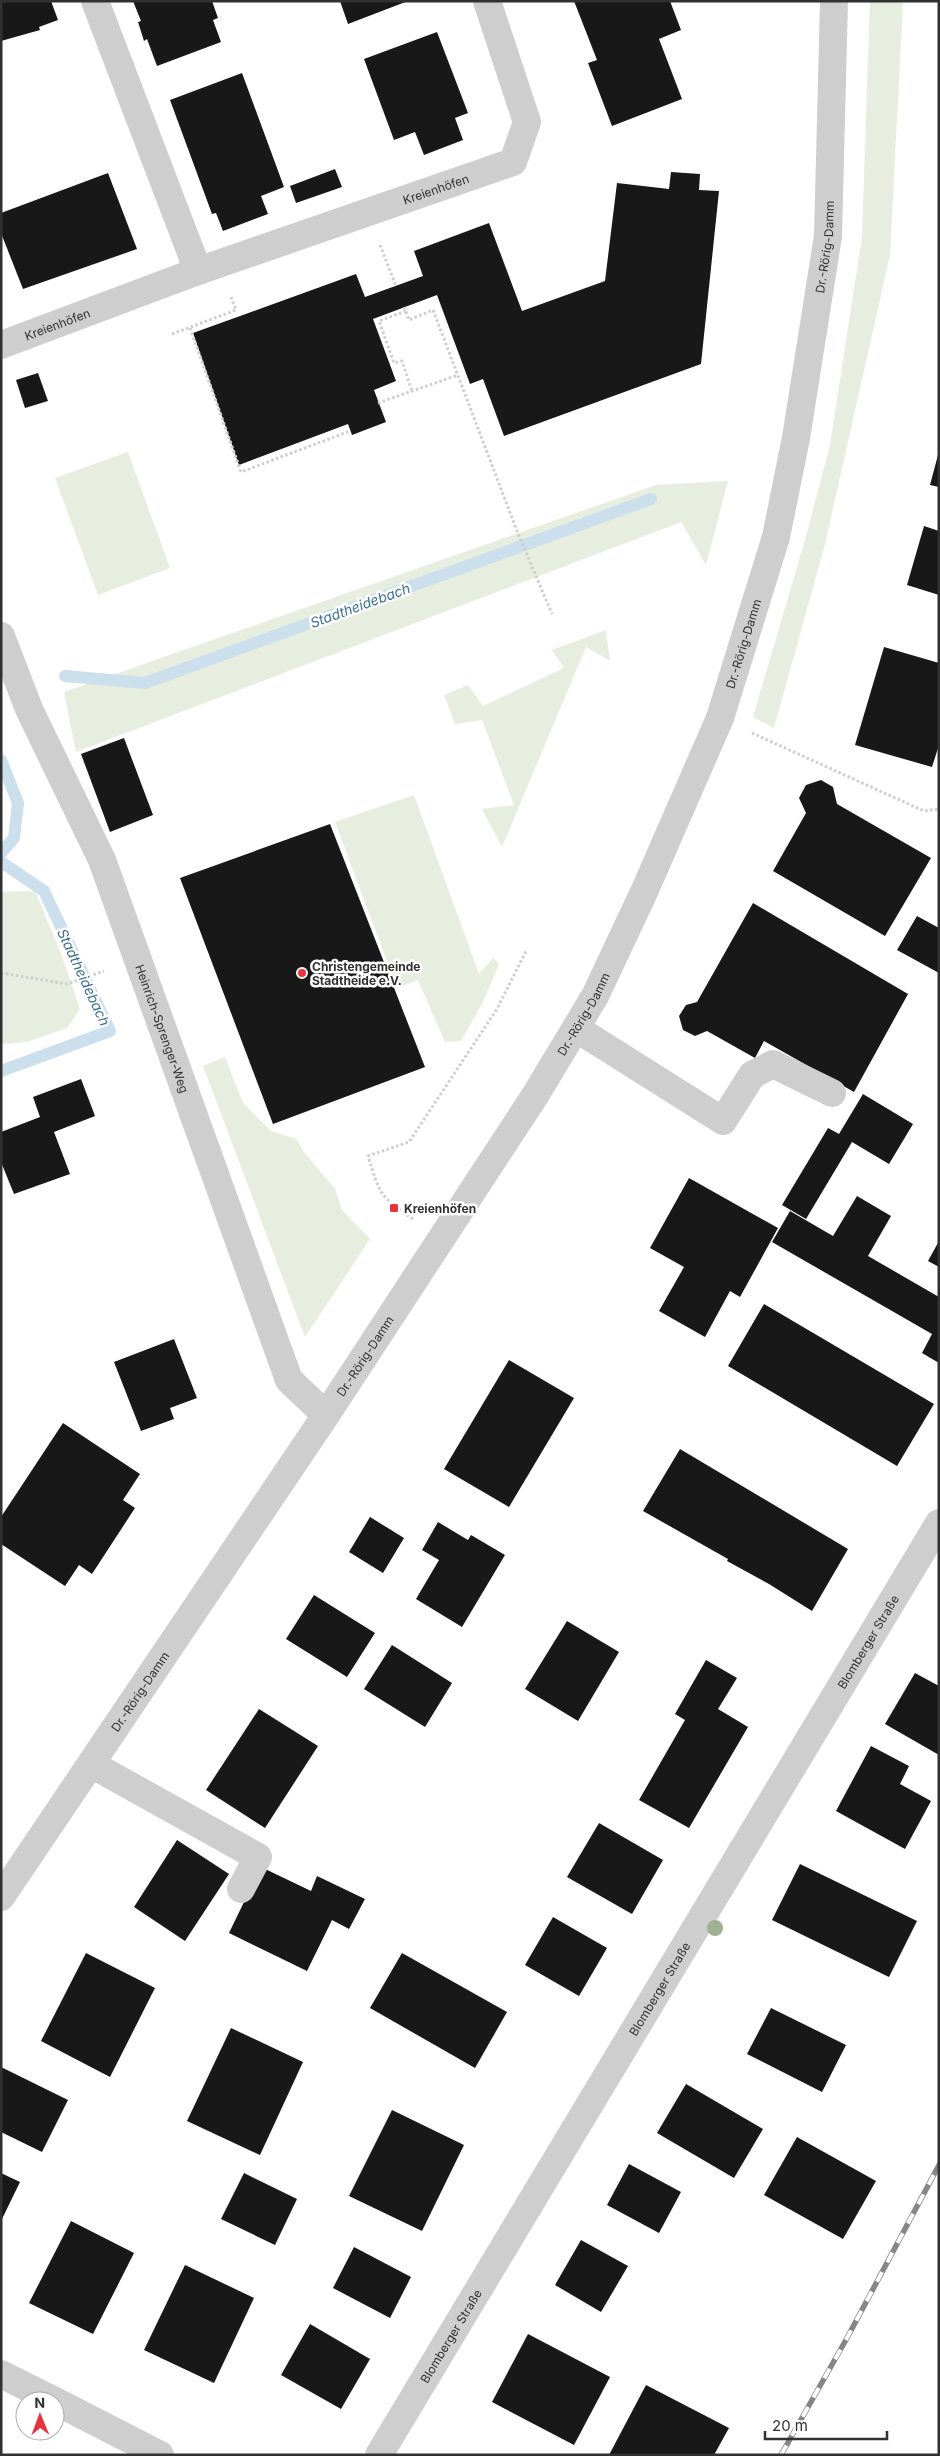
<svg xmlns="http://www.w3.org/2000/svg" width="940" height="2456" font-family="Inter,sans-serif">
	<style>
		.green { fill: #e7eedf }
		.lines { fill: none; stroke-linecap: round; stroke-linejoin: round }
		.stream { stroke: #ccdfed; stroke-width: 12 }
		.building { fill: #181818 }
		.path { stroke: #cecece; stroke-width: 3; stroke-dasharray: 2.5 2.5; stroke-linecap: butt }
		.minor { stroke: #cecece; stroke-width: 28 }
		.rail-casing { stroke: #868686; stroke-width: 5.5 }
		.rail { stroke: #fff; stroke-width: 4; stroke-dasharray: 11; stroke-linecap: butt }
		.tree { fill: #a0af94 }
		.poi-dot { fill: #e8333c; stroke: #fff; stroke-width: 2 }
		.labels { text-anchor: middle; dominant-baseline: central; stroke-width: 5; stroke-linejoin: round; paint-order: stroke }
		.street-label { font-size: 12px; fill: #313131; stroke: #fff }
		.poi-label { font-size: 12px; font-weight: bold; fill: #313131; stroke: #fff; text-anchor: start }
		.water-label { font-size: 14px; font-style: italic; fill: #3d7196; stroke: #fff }
	</style>
	<rect width="100%" height="100%" fill="#fff"/>
	<!-- green -->
	<g class="green">
		<polygon points="870,1 903,1 890,255 825,544 774,728 753,717 805,540 830,445 862,237"/>
		<polygon points="128,452 170,568 98,595 55,478"/>
		<polygon points="728,481 706,565 681,522 76,752 64,692 656,485"/>
		<polygon points="606,630 610,661 586,647 502,847 482,809 514,805 482,720 455,724 444,695 468,685 483,706 564,668 552,650"/>
		<polygon points="414,795 479,974 493,958 499,964 483,1002 461,1041 445,1042 418,980 397,988 335,822"/>
		<polygon points="35,891 61,953 80,1009 67,1028 27,1042 1,1044 1,892"/>
		<polygon points="225,1057 243,1103 271,1131 296,1139 304,1152 335,1189 342,1210 370,1239 305,1337 203,1066"/>
	</g>
	<g class="lines">
		<!-- stream -->
		<g class="stream">
			<polyline points="65,676 145,683 651,499"/>
			<polyline points="1,760 18,803 14,838 1,853"/>
			<polyline points="1,862 44,891 110,1031 1,1071"/>
		</g>
	</g>
	<!-- building -->
	<g class="building">
		<polygon points="1,1 51,1 58,20 39,27 40,30 1,41"/>
		<polygon points="133,1 212,1 218,18 213,20 221,42 157,66 147,39 144,41 138,22 141,21"/>
		<polygon points="340,1 408,1 348,24"/>
		<polygon points="574,1 670,1 681,30 659,39 682,99 612,126 588,63 597,60"/>
		<polygon points="437,32 468,113 455,118 463,140 424,155 415,132 394,140 364,59"/>
		<polygon points="242,73 284,187 261,196 268,214 223,231 216,213 212,214 170,100"/>
		<polygon points="335,169 342,187 296,203 290,186"/>
		<polygon points="671,172 700,174 699,190 719,191 701,364 504,436 483,379 470,384 437,295 373,319 396,381 374,390 386,422 352,435 348,424 239,465 193,333 356,274 365,297 423,276 414,251 489,223 522,311 605,281 617,183 669,189"/>
		<polygon points="108,173 137,249 23,289 1,233 1,213"/>
		<polygon points="38,373 48,401 25,408 16,380"/>
		<polygon points="938,455 939,455 939,487 930,485"/>
		<polygon points="924,526 939,531 939,595 907,585"/>
		<polygon points="884,647 939,663 939,745 932,767 855,745"/>
		<polygon points="124,738 153,815 110,832 81,754"/>
		<polygon points="821,780 833,787 837,804 931,858 885,936 773,871 806,813 799,798 806,785"/>
		<polygon points="330,824 425,1067 273,1124 180,878"/>
		<polygon points="753,903 908,994 854,1092 764,1041 755,1058 707,1031 695,1036 683,1030 679,1016 686,1005 697,1002"/>
		<polygon points="917,916 939,928 939,973 897,950"/>
		<polygon points="81,1079 95,1116 54,1132 70,1174 14,1194 1,1162 1,1132 40,1117 33,1097"/>
		<polygon points="863,1094 913,1124 889,1164 852,1142 806,1219 782,1205 828,1128 839,1134"/>
		<polygon points="689,1178 778,1228 740,1297 730,1291 705,1337 659,1311 684,1267 650,1248"/>
		<polygon points="857,1196 891,1216 868,1256 939,1297 939,1363 922,1353 932,1334 772,1242 790,1211 833,1236"/>
		<polygon points="939,1241 939,1267 928,1261"/>
		<polygon points="764,1304 934,1404 897,1466 728,1366"/>
		<polygon points="174,1339 197,1398 170,1408 174,1419 141,1431 114,1362"/>
		<polygon points="509,1360 574,1398 509,1507 444,1469"/>
		<polygon points="63,1423 140,1474 123,1500 135,1508 92,1574 79,1565 65,1586 1,1544 1,1517"/>
		<polygon points="680,1449 848,1549 812,1611 769,1584 727,1561 728,1559 643,1511"/>
		<polygon points="370,1517 404,1538 383,1573 349,1552"/>
		<polygon points="438,1522 468,1540 471,1535 505,1555 462,1627 416,1599 439,1560 422,1550"/>
		<polygon points="314,1595 375,1633 347,1677 286,1639"/>
		<polygon points="567,1621 619,1652 578,1721 525,1689"/>
		<polygon points="392,1645 452,1683 425,1727 364,1689"/>
		<polygon points="706,1660 737,1678 718,1709 748,1727 689,1828 639,1800 685,1720 675,1714"/>
		<polygon points="915,1673 939,1686 939,1755 885,1724"/>
		<polygon points="259,1709 318,1746 265,1828 206,1790"/>
		<polygon points="871,1746 909,1766 900,1784 931,1801 905,1849 836,1811"/>
		<polygon points="599,1823 663,1860 632,1914 567,1877"/>
		<polygon points="177,1840 229,1874 185,1941 134,1907"/>
		<polygon points="800,1864 917,1921 889,1977 772,1920"/>
		<polygon points="261,1867 311,1891 317,1876 365,1899 349,1929 332,1920 307,1971 229,1933"/>
		<polygon points="553,1917 607,1948 579,1996 525,1965"/>
		<polygon points="86,1953 155,1988 110,2077 41,2041"/>
		<polygon points="402,1953 507,2012 475,2068 370,2008"/>
		<polygon points="771,2008 846,2045 822,2092 747,2054"/>
		<polygon points="231,2028 303,2062 260,2155 187,2121"/>
		<polygon points="1,2067 68,2100 42,2152 1,2132"/>
		<polygon points="686,2084 763,2129 734,2178 657,2133"/>
		<polygon points="392,2110 464,2145 422,2231 349,2196"/>
		<polygon points="797,2137 876,2181 843,2239 764,2195"/>
		<polygon points="629,2164 681,2192 659,2233 607,2205"/>
		<polygon points="1,2173 20,2182 1,2221"/>
		<polygon points="244,2173 297,2199 275,2245 221,2219"/>
		<polygon points="71,2221 134,2253 93,2334 29,2303"/>
		<polygon points="581,2240 628,2266 601,2312 555,2285"/>
		<polygon points="354,2247 411,2277 390,2318 333,2288"/>
		<polygon points="185,2265 254,2298 214,2383 144,2350"/>
		<polygon points="310,2324 370,2359 341,2409 281,2375"/>
		<polygon points="528,2334 610,2377 574,2445 492,2402"/>
		<polygon points="646,2385 729,2428 714,2455 609,2455"/>
	</g>
	<g class="lines">
		<!-- path -->
		<g class="path">
			<polyline points="380,245 396,286"/>
			<polyline points="404,307 409,320 433,310 517,531 552,614"/>
			<polyline points="406,311 379,321 394,363 402,361 412,391"/>
			<polyline points="190,328 241,472 350,431"/>
			<polyline points="172,334 236,310 231,297"/>
			<polyline points="378,403 458,375"/>
			<polyline points="752,733 924,811 939,809"/>
			<polyline points="1,973 67,984 104,971"/>
			<path d="M413 1219C378 1196 380 1193 368 1156L409 1142 497 1009 526 951"/>
		</g>
		<!-- minor -->
		<g class="minor">
			<polyline points="95,1 198,271"/>
			<path id="s1" d="M1 345 198 271 513 162 527 122 487 1"/>
			<path id="s2" d="M1 636 29 709 102 860 289 1380 326 1415"/>
			<polyline points="577,1029 723,1121 752,1075 773,1064 832,1093"/>
			<polyline points="91,1764 258,1857 241,1889"/>
			<path id="s3" d="M1 1897 326 1415 536 1094 595 996 644 892 720 718 776 537 796 438 828 236 834 1"/>
			<polyline points="1,2374 55,2401"/>
			<polyline points="55,2401 160,2455"/>
			<path id="s4" d="M379 2455 939 1523"/>
		</g>
		<defs>
			<polyline id="rail" points="781,2455 847,2338 939,2165"/>
		</defs>
		<!-- rail casing -->
		<use href="#rail" class="rail-casing"/>
		<!-- rail -->
		<use href="#rail" class="rail"/>
	</g>
	<!-- trees -->
	<circle class="tree" cx="715" cy="1928" r="8"/>
	<!-- markers -->
	<g class="poi-dot">
		<circle cx="302" cy="973" r="5"/>
		<rect x="389" y="1203" width="10" height="10" rx="2.5"/>
	</g>
	<g class="labels">
		<!-- street labels -->
		<g class="street-label">
			<text stroke="none"><textPath href="#s1" startOffset="462">Kreienhöfen</textPath></text>
			<text stroke="none"><textPath href="#s3" startOffset="1868">Dr.-Rörig-Damm</textPath></text>
			<text stroke="none"><textPath href="#s1" startOffset="60">Kreienhöfen</textPath></text>
			<text stroke="none"><textPath href="#s3" startOffset="1462">Dr.-Rörig-Damm</textPath></text>
			<text stroke="none"><textPath href="#s3" startOffset="1058">Dr.-Rörig-Damm</textPath></text>
			<text stroke="none"><textPath href="#s2" startOffset="425">Heinrich-Sprenger-Weg</textPath></text>
			<text stroke="none"><textPath href="#s3" startOffset="652">Dr.-Rörig-Damm</textPath></text>
			<text stroke="none"><textPath href="#s4" startOffset="949">Blomberger Straße</textPath></text>
			<text stroke="none"><textPath href="#s3" startOffset="248">Dr.-Rörig-Damm</textPath></text>
			<text stroke="none"><textPath href="#s4" startOffset="544">Blomberger Straße</textPath></text>
			<text stroke="none"><textPath href="#s4" startOffset="139">Blomberger Straße</textPath></text>
		</g>
		<!-- poi labels -->
		<g class="poi-label">
			<text x="312" y="966">Christengemeinde<tspan x="312" dy="14">Stadtheide e.V.</tspan></text>
			<text x="404" y="1208">Kreienhöfen</text>
		</g>
		<!-- water labels -->
		<g class="water-label">
			<text transform="translate(360 605) rotate(-20)">Stadtheidebach</text>
			<text transform="translate(84 977) rotate(65)">Stadtheidebach</text>
		</g>
	</g>
	<!-- border -->
	<rect width="940" height="2456" fill="none" stroke="#313131" stroke-width="5"/>
	<!-- north arrow -->
	<g transform="translate(40 2416) rotate(359)"><circle r="24" fill="#ffffff" stroke="#adadad"/>
	<path d="M0-4L9 19L0 12L-9 19Z" fill="#e8333c"/>
	<text y="-8" font-size="14" font-weight="bold" text-anchor="middle" fill="#313131">N</text>
	</g>
	<!-- scale -->
	<path d="M765 2431v8h122v-8" fill="none" stroke="#313131" stroke-width="2.5"/>
	<text x="772" y="2431" font-size="15" fill="#313131" stroke="#ffffff" stroke-width="4" paint-order="stroke">20 m</text>
</svg>
